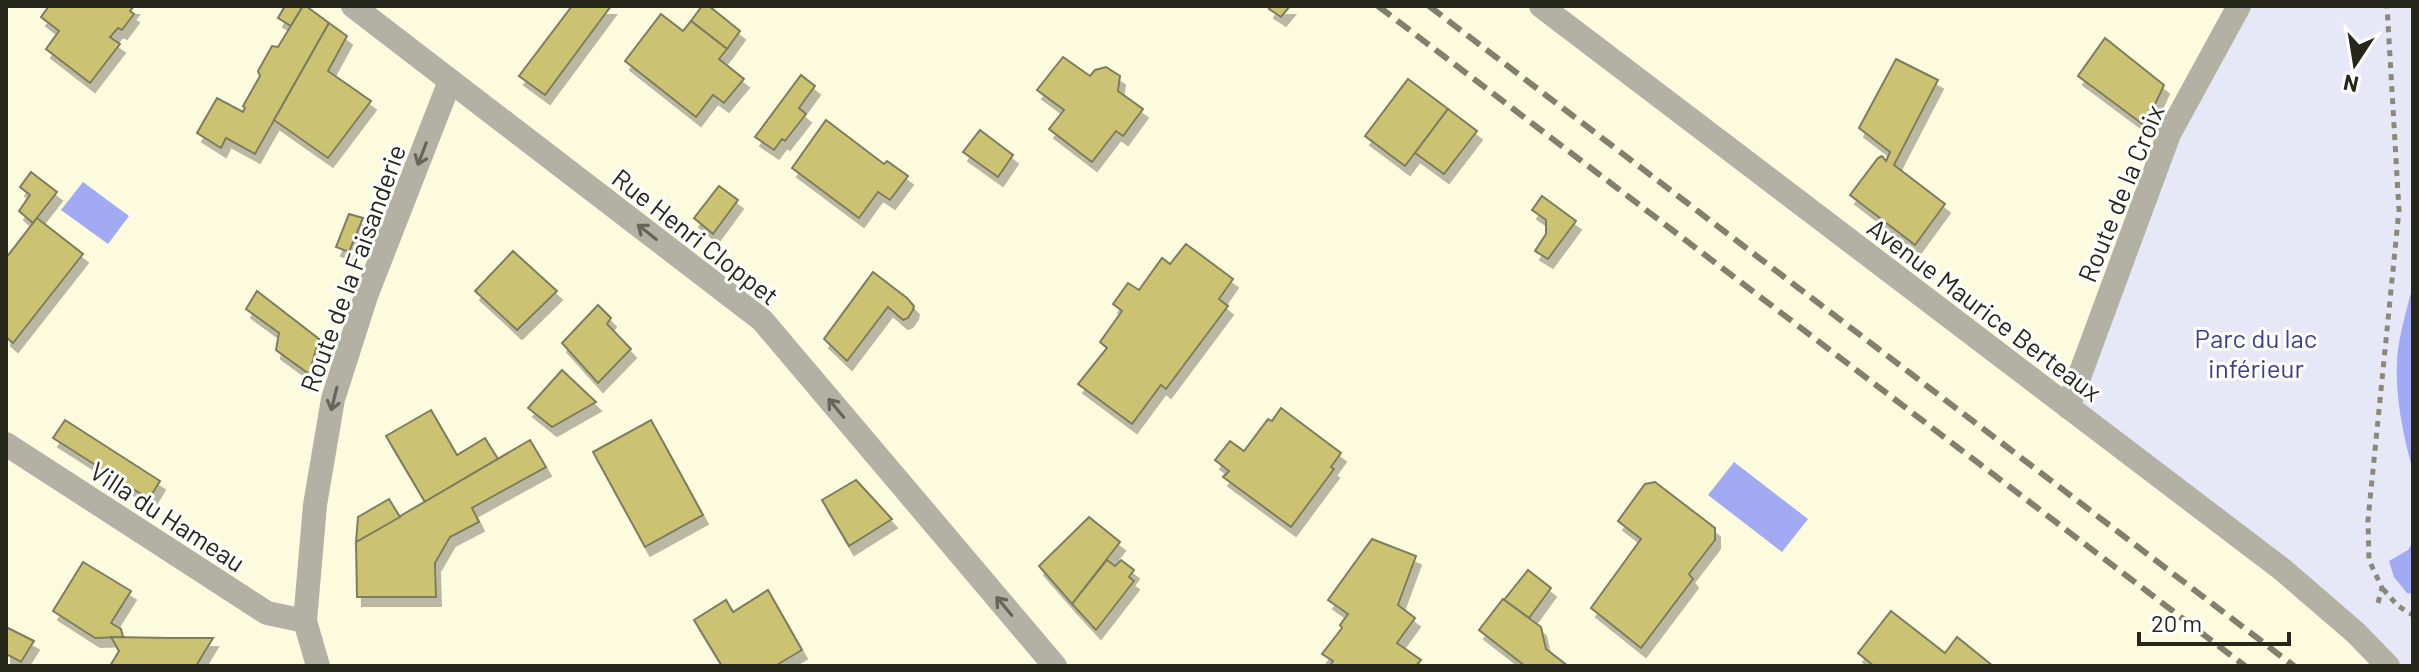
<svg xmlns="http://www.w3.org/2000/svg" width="2419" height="672" font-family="Barlow,sans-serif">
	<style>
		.green { fill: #e6e8f7 }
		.water { fill: #a1aaf2 }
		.building { fill: #cbc371; stroke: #7e7c61; stroke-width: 2; filter: url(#shadow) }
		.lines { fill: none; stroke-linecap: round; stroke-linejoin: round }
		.path { stroke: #8c8a76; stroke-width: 5; stroke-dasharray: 6 6; stroke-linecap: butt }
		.street { stroke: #b2b1a4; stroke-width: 24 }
		.rail { stroke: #81806d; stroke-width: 6; stroke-dasharray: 16 8; stroke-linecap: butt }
		.oneway { stroke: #666559 }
		.labels { text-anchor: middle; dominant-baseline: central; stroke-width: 6; stroke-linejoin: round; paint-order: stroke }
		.street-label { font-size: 26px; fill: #27261b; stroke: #fff }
		.park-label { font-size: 26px; fill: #3c3d90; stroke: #fff }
	</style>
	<defs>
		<filter id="shadow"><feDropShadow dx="5" dy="9" stdDeviation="0" flood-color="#0004"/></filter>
	</defs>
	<rect width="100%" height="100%" fill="#fdfbdd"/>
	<!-- green -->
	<polygon class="green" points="2239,6 2413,6 2413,666 2388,666 2068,407 2169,134"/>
	<!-- water -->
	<g class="water">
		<polygon points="83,182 129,216 108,244 61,210"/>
		<path d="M2413 285V471C2403 435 2395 397 2397 359 2399 334 2407 309 2413 285Z"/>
		<polygon points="1734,462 1808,519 1782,552 1708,495"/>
		<polygon points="2413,542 2413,594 2407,593 2394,577 2389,561 2408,550"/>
	</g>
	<!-- building -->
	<g class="building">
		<polygon points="49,6 134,6 130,11 134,14 122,30 118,28 110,37 120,44 90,83 46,49 59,31 41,17"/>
		<polygon points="285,6 303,6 291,26 278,18"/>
		<polygon points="303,6 306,6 329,23 255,154 226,138 221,148 197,133 217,98 243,112 245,108 243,106 260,76 258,71 272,46 278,47"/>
		<polygon points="572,6 611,6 545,95 519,76"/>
		<polygon points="702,6 709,6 740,31 727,49 691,21"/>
		<polygon points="1271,6 1290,6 1281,17 1269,9"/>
		<polygon points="661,14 683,31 691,21 727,49 719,59 744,79 724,103 713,95 696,117 625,61"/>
		<polygon points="329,23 347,36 328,71 371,101 328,158 274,120"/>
		<polygon points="2105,38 2164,85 2145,126 2078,76"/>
		<polygon points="1063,57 1090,76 1095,70 1106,67 1120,76 1118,91 1143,109 1123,136 1116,131 1092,162 1049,129 1064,110 1037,90"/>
		<polygon points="1896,59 1938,80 1894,165 1945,204 1915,245 1850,195 1878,158 1882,156 1886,161 1890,152 1859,128"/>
		<polygon points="801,75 815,86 799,108 806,114 785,141 782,139 774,150 755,137"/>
		<polygon points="1408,79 1448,109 1405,166 1365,136"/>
		<polygon points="1448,109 1477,131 1444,174 1415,153"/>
		<polygon points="826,120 884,164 887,161 908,176 890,200 878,192 859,218 792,168"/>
		<polygon points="980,130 1013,155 998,177 963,152"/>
		<polygon points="31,172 57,192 33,223 19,211 30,195 20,187"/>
		<polygon points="719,186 738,200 713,234 694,218"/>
		<polygon points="1542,196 1576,221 1548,259 1535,251 1546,234 1546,220 1532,210"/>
		<polygon points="349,214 363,218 349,252 336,247"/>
		<polygon points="37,218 83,254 13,343 6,337 6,258"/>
		<polygon points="1186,244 1233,279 1219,299 1228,306 1166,389 1161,385 1132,424 1078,384 1107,348 1100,342 1122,311 1113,304 1128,283 1139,290 1162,258 1170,264"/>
		<polygon points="513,251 557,291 517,330 475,291"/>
		<polygon points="873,272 907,298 914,306 913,310 908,318 903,320 888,307 847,361 824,339"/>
		<polygon points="257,291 319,339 309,374 276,350 279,333 246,309"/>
		<polygon points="598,305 611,318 607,324 631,349 598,383 562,343"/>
		<polygon points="562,370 596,402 552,427 528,408"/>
		<polygon points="1281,408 1341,453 1331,467 1334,469 1291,527 1223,477 1229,471 1215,460 1230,441 1244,451 1268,419 1272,421"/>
		<polygon points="431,410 457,455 485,438 498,459 425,502 386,436"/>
		<polygon points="65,420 160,481 149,499 53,438"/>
		<polygon points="651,420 703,515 645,547 593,452"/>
		<polygon points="530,440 546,467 472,508 479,522 450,537 435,563 436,597 357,597 356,542"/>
		<polygon points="856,480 892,519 849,546 822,500"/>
		<polygon points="1655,482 1715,528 1715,540 1689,574 1693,579 1641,648 1591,608 1641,539 1618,521 1645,484"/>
		<polygon points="389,499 400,517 356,542 358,517"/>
		<polygon points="1089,517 1120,542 1072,604 1039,566"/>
		<polygon points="1372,539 1416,556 1398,605 1415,618 1397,643 1421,660 1416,666 1330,666 1333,661 1322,654 1342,628 1340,625 1348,614 1328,600"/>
		<polygon points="1107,560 1115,566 1121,560 1134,570 1129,577 1134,581 1096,630 1072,604"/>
		<polygon points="83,562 131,591 111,623 121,629 123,637 95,638 53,611"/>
		<polygon points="1528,570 1551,588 1529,618 1504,600"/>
		<polygon points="768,590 802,650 775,666 722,666 694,620 726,600 733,612"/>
		<polygon points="1503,599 1541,627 1546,649 1568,666 1525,666 1479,630"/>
		<polygon points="1891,611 1945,653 1957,637 1993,666 1874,666 1858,653"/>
		<polygon points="6,627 34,641 21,662 6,654"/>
		<polygon points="111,637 169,638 213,638 196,666 110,666 119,651"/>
	</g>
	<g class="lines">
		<!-- path -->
		<g class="path">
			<polyline points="2383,589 2398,606 2413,615"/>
			<polyline points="2378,603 2382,588 2369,560 2368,520 2399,210 2387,6"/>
		</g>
		<!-- street -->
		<g class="street">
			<polyline points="353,6 762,320 1055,666"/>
			<polyline points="1541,6 2283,570 2356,633 2388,666"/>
			<polyline points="2068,407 2169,134 2239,6"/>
			<polyline points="6,444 267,613 305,621"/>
			<polyline points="318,666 305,621 315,505 333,399 366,296 450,81"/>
		</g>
		<!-- rail -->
		<g class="rail">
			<polyline points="1378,6 2245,666"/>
			<polyline points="1429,6 2294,666"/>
		</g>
	</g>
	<!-- one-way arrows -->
	<defs><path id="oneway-shaft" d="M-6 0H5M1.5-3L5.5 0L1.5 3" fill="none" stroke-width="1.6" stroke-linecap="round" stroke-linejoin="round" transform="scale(2)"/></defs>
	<g class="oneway">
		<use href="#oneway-shaft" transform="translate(422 154) rotate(111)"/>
		<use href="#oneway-shaft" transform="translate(647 232) rotate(-142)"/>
		<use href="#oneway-shaft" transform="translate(334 399) rotate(104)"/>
		<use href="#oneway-shaft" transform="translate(836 408) rotate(-130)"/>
		<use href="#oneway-shaft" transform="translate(1004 606) rotate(-130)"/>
	</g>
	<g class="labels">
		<!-- street labels -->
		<g class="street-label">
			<text transform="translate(2120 193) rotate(-68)">Route de la Croix</text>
			<text transform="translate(696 236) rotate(38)">Rue Henri Cloppet</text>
			<text transform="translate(352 268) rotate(-70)">Route de la Faisanderie</text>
			<text transform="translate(1985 309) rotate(37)">Avenue Maurice Berteaux</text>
			<text transform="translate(168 516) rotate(33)">Villa du Hameau</text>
		</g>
		<!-- park labels -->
		<g class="park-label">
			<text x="2256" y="337">Parc du lac<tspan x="2256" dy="30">inférieur</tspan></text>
		</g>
	</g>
	<!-- border -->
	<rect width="2419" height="672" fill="none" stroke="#27261b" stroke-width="16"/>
	<!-- north arrow -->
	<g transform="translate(2355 64) rotate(192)" stroke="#ffffff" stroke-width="6" paint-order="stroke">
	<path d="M0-6L14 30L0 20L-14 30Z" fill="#27261b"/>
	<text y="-12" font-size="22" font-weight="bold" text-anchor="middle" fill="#27261b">N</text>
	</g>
	<!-- scale -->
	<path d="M2139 632v12h150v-12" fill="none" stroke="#27261b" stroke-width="4"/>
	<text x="2151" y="632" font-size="24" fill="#27261b" stroke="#ffffff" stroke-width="6" paint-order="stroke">20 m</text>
</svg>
